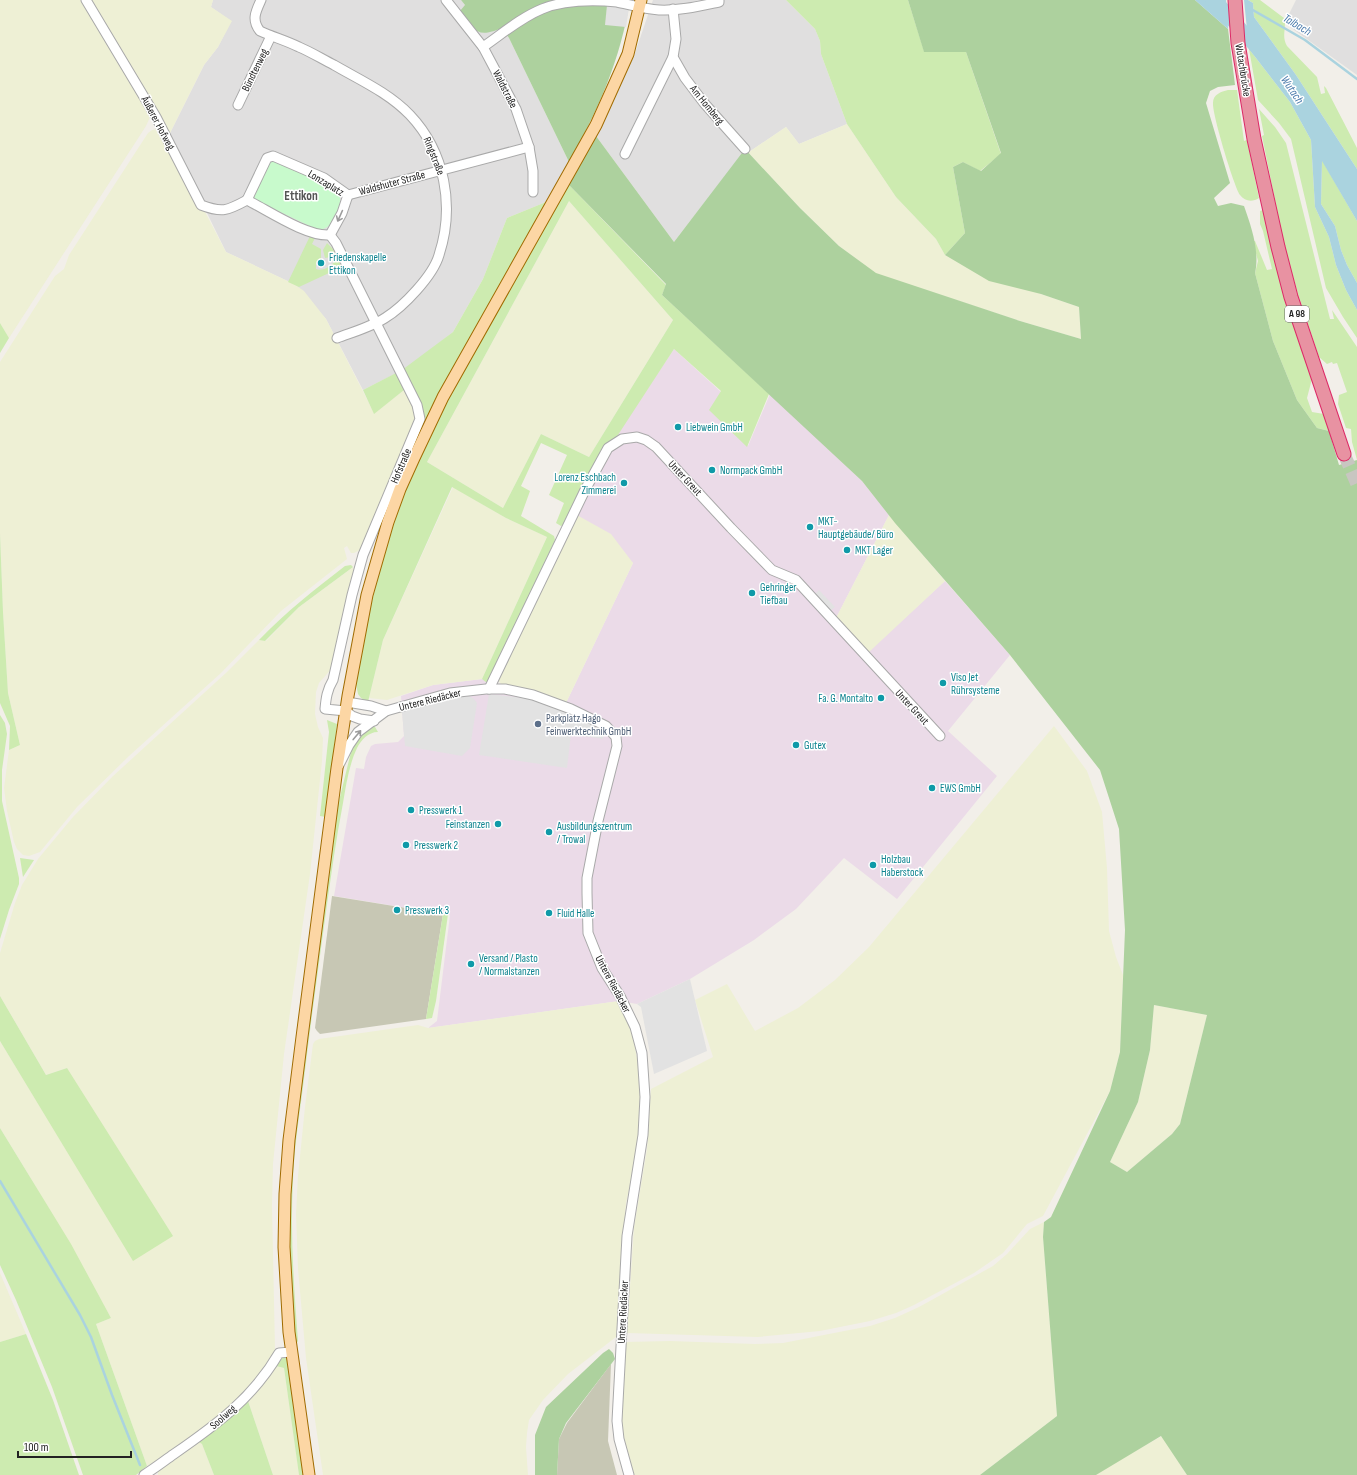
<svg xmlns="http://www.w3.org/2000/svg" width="1357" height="1475" font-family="'Sofia Sans Condensed',sans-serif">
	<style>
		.residential { fill: #e0dfdf }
		.industrial { fill: #ebdbe8 }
		.construction { fill: #c7c7b4 }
		.farmland { fill: #eef0d5 }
		.grass { fill: #cdebb0; fill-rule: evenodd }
		.forest { fill: #add19e; fill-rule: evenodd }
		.park { fill: #c8facc }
		.parking { fill: #e2e2e2 }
		.water { fill: #aad3df }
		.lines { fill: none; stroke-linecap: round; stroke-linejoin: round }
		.stream { stroke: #aad3df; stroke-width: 2.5 }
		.river { stroke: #aad3df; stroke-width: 14 }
		.highway-tunnel { stroke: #c8c6c1; stroke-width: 13; stroke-dasharray: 13 6; stroke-linecap: butt }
		.minor-casing { stroke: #a9a9a9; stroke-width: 11 }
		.major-casing { stroke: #a06b00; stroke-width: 13 }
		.highway-casing { stroke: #dc2a67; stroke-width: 15 }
		.minor { stroke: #fff; stroke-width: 9 }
		.major { stroke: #fcd6a4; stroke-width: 11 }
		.highway { stroke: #e892a2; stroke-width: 13 }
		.oneway { stroke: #9c9c9c }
		.culture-dot { fill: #0f9aa8; stroke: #fff; stroke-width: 1.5 }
		.service-dot { fill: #5c6f8a; stroke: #fff; stroke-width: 1.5 }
		.labels { text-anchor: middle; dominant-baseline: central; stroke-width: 3; stroke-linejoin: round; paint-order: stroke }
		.shield { fill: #fff; stroke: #646464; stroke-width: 1 }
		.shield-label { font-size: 10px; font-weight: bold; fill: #222 }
		.street-label { font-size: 11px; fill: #222; stroke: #fff }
		.culture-label { font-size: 11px; fill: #0d838f; stroke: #fff; text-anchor: start }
		.service-label { font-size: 11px; fill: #4e5e75; stroke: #fff; text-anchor: start }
		.water-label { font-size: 12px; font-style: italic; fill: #4a7aab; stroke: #fff }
		.quarter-label { font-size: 13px; font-weight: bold; fill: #555; stroke: #fff }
	</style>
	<rect width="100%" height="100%" fill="#f2efe9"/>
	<!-- residential -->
	<g class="residential">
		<polygon points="213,0 461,0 465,5 502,28 509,38 569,162 546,202 507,218 483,279 453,332 407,368 363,390 326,319 294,284 226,252 169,135 204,65 218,47 231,21 211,7"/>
		<polygon points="653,0 786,0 815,29 820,41 821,54 847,124 799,144 786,127 749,152 745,150 674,242 596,136 634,56"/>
		<polygon points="1296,0 1357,0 1357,75 1290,27 1289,14"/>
	</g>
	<!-- industrial -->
	<polygon class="industrial" points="674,349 721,392 748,446 770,394 862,481 889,515 836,618 868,652 945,581 1010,655 948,731 997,776 897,899 844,858 796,909 754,940 690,979 637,1004 619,1001 428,1028 437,1021 450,915 334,896 356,768 364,769 366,757 371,746 375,744 398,742 404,736 401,696 433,685 482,679 502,685 520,687 566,703 633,563 575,514 620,430"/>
	<!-- construction -->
	<g class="construction">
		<polygon points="332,896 443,914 426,1019 320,1034 317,1031 315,1028"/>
		<polygon points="611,1364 608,1441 617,1475 557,1475 559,1439 567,1423"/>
	</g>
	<!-- farmland -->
	<g class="farmland">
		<polygon points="0,0 83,0 151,115 146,126 9,338 0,323"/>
		<polygon points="88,0 213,0 211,7 232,21 218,47 204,65 169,135"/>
		<polygon points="847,124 896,197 936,239 945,255 1041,294 1079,307 1081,339 1020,321 876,274 839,246 800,208 745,149 749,152 786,127 799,144"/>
		<polygon points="158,129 204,210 226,252 294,284 304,291 326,319 374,413 404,390 414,409 415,418 414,427 362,549 354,553 351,553 347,546 344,548 347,559 281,611 221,673 129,756 77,807 40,852 29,856 23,855 17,849 14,842 7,811 4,788 9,750 20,745 8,693 3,612 0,533 0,362 55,276 64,269 69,255 148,133 152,130"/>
		<polygon points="569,201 673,320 589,457 541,434 503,508 427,462"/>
		<polygon points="453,487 506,518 547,537 482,679 433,685 387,700 369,698 383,640"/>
		<polygon points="575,514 611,534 633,563 566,703 520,687 502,685 498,680"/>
		<polygon points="889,515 945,581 868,653 836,618"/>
		<polygon points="353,567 355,573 334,666 319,683 316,692 315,714 318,727 323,738 322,761 310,874 284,1054 273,1164 272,1205 275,1350 272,1359 260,1377 226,1411 168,1454 147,1466 96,1324 111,1318 30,1177 0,1128 0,1041 59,1137 67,1068 46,1075 0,996 0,953 15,903 22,885 38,859 73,817 112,777 227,672 259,640 266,641 299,607"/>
		<polygon points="1054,726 1087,771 1102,812 1107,868 1109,931 1116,957 1123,975 1120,1052 1110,1091 1043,1216 1027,1224 1003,1253 974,1273 914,1305 896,1313 870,1321 820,1331 758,1337 627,1333 634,1227 647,1149 651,1089 713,1057 695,1000 727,984 755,1031 798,1008 835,980 869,947"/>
		<polygon points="619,1001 627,1018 633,1036 639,1070 641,1098 639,1130 634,1168 626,1203 616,1337 568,1374 543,1400 529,1420 527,1433 526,1447 528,1475 323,1475 306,1358 298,1269 296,1214 298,1176 305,1107 313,1044 315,1041 319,1039 418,1025 428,1028"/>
		<polygon points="1154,1005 1207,1015 1180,1124 1172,1134 1127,1172 1110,1162 1138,1102 1150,1050"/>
		<polygon points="1044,1222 1043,1237 1057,1416 980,1475 634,1475 623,1434 621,1422 625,1342 670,1341 755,1344 783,1343 870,1326 895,1318 919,1307 993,1266 1007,1254 1030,1229"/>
		<polygon points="0,1273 26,1334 0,1342"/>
		<polygon points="276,1366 284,1368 299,1475 273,1475 247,1398"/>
		<polygon points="1162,1436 1187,1475 1096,1475 1105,1468"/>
		<polygon points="197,1442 199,1442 202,1444 214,1475 158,1475 158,1469"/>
	</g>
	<!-- grass -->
	<g class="grass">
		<polygon points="786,0 908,0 924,51 966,52 1001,154 980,171 963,162 953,167 965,233 945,255 936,239 896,197 847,124 821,54 820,41 815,29"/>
		<path d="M1248 0H1260L1284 18C1287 28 1281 36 1287 46L1317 77 1321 94 1325 93 1324 86 1326 88 1357 148V169L1296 75 1254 17 1253 3Z"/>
		<polygon points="1249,49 1290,102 1311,140 1315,207 1329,237 1336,265 1346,290 1357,310 1357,338 1343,317 1326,288 1291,139 1279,123 1258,100"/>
		<path d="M1228 90H1237L1244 141 1247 140 1259 198C1253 202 1245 202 1240 195 1234 186 1212 114 1213 103 1213 94 1221 92 1228 90Z"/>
		<polygon points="1259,109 1275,127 1286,143 1330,319 1334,319 1332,310 1357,347 1357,460 1352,442 1351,429 1346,428 1338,404 1339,395 1347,392 1337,363 1333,364 1332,362 1327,364 1319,357 1298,294 1284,245 1262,136 1264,135"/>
		<polygon points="1322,160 1357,221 1357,283 1347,265 1341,250 1335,226 1321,204"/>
		<path d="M568 184 666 285 662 295 769 394 747 447 709 410 721 391 674 349 616 438 609 442 564 524 561 526 556 523 564 503 549 495 567 455 541 443 521 486 530 491 521 516 554 536 555 540 492 676 487 683 482 679 547 537 506 518 452 487 383 640 368 702 361 698 358 694 356 684 368 618 385 547 397 510 431 429ZM569 201 673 320 589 457 541 434 503 508 427 462Z"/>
		<polygon points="546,202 439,393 426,420 422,418 402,370 453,332 483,279 507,218"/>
		<polygon points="1263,210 1313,375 1307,398 1312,412 1324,414 1329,431 1317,428 1297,400 1273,341 1255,273 1258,261 1253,241 1255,241 1267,270 1272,269 1263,231 1260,224 1260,211"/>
		<path d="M310 236 315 238 312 244 321 249V260L316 263V269C322 272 332 266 336 260L338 259 342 267 299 287 288 282Z"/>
		<polygon points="327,243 333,249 336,256 325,258 323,250"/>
		<polygon points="0,323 9,338 0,353"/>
		<polygon points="396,373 404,390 374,414 363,390"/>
		<polygon points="0,533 3,612 8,693 20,745 9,750 10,726 0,703"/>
		<path d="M351 565 353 567 299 607 265 641 259 640C286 612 314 590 345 566Z"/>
		<polygon points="0,715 5,723 7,734 2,770 2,801 19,878 19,884 9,910 0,939"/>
		<polygon points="327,720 337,724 326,817 320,816 329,732"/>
		<path d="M372 726 375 727 378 732C368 732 361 740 357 748 349 765 346 785 343 803 336 839 331 876 326 912 318 970 310 1028 303 1087 299 1118 294 1149 293 1181 290 1234 294 1288 298 1341L296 1344H295L289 1279 290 1175 325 895 338 805 350 756 353 747 361 735Z"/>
		<polygon points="20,858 34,860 23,877"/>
		<polygon points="443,914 448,914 436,1001 432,1018 426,1019"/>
		<polygon points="0,996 46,1075 67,1068 173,1236 133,1261 0,1041"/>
		<polygon points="0,1128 71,1244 111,1318 96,1324 147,1466 136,1475 83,1475 52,1387 16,1300 0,1265"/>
		<polygon points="26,1334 53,1400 79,1475 0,1475 0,1342"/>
		<polygon points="280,1357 287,1357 304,1475 299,1475 284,1368 276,1366"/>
		<polygon points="247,1398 273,1475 214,1475 202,1444 199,1442 200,1440"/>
	</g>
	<!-- forest -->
	<g class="forest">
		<path d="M461 0H630C621 58 598 111 569 162L509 38 502 28C476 39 475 30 460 11L465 5Z"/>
		<path d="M908 0H1195L1228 29 1235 85 1218 87 1210 91 1206 103 1230 183 1214 198 1218 206 1231 203 1244 206C1251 226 1260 251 1255 273L1273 341 1297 400 1317 428 1329 431 1339 465 1357 460V1475H1187L1161 1436 1096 1475H980L1057 1416 1043 1237 1044 1222 1051 1217 1110 1091 1120 1052 1125 930 1119 829 1100 770 1010 655 895 523 862 481 662 295 666 284 568 184 596 136 674 242 745 149 800 208 839 246 876 273 1020 321 1081 339 1079 307 1041 294 989 281 945 255 965 233 953 167 963 162 981 171 1001 153 966 52H924ZM1154 1005 1207 1015 1180 1124 1172 1134 1127 1172 1110 1162 1138 1102 1150 1050Z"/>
		<polygon points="609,1349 613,1353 615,1359 566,1423 559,1439 557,1475 535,1475 535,1435 546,1407 603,1353"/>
	</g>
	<!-- park -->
	<path class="park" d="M271 159C286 166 332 182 339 195 342 201 339 213 335 218 331 225 325 230 318 230L253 199 252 194Z"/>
	<!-- parking -->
	<g class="parking">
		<polygon points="607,5 629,8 626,27 605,25"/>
		<polygon points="819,590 835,607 830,611 815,594"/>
		<polygon points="489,694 540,700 579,716 604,733 603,739 571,734 567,768 479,755"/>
		<polygon points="469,696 474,699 477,703 470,748 462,756 405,746 402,712 424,704 451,697"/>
		<polygon points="690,979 707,1051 654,1074 641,1007 637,1004"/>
	</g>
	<!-- water -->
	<g class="water">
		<polygon points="1195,0 1226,0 1228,29"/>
		<polygon points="1244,0 1248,0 1253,3 1254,17 1296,75 1357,169 1357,221 1322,161 1321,204 1335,226 1341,250 1347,265 1357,283 1357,310 1346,290 1336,265 1329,237 1315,207 1311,140 1290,102 1249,49"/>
	</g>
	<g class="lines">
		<!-- stream -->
		<g class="stream">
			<polyline points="1251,9 1305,40 1357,79"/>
			<polyline points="0,1181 80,1315 91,1337 112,1395 140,1465"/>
		</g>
		<!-- river -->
		<polyline class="river" points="1212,0 1220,6 1260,51"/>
		<!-- highway-tunnel -->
		<polyline class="highway-tunnel" points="1344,454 1357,484"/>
		<defs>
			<g id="minor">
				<path d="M86 0 156 117 201 205C222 213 227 211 247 200"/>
				<path d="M261 0C256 11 251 20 260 31 273 37 287 41 299 47 311 52 322 59 334 65 360 80 389 93 410 115 445 152 455 206 439 255 433 276 403 307 385 318 371 327 353 332 337 338"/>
				<polyline points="446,0 483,47 516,109 529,147 533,171 533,192"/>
				<polyline points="673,9 676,39 673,57 685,78 704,103 745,149"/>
				<path d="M483 47C502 34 520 18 542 9 564 0 594 0 617 2 631 5 645 9 659 10 679 11 700 6 719 2V0"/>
				<polyline points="238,105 271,36"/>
				<polyline points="625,154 673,57"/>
				<polyline points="348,195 529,147"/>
				<polyline points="247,200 267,158 273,156 324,178 348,195"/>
				<path d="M247 200C269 211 307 237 330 235"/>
				<path d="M330 235 336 243 417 405 420 419 363 555 352 595 333 680C327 690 326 698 325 709L346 711 352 716 360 719 374 721"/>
				<polyline points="330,235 342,213 348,195"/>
				<polyline points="489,689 585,490 608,448 622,439 637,437 646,440 656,447 731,528 772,570 796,580 940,736"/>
				<polyline points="347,702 371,706 386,711"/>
				<polyline points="339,765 349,745 358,732 386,711 450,693 486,689 505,689 533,695 571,709 606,726 616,737 617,746 598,821 587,878 587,893 588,933 602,968 620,996 635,1027 642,1053 645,1097 643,1135 627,1236 617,1421 619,1439 629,1475"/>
				<path d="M144 1475C155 1468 164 1461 174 1454 216 1425 253 1398 279 1353L291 1352"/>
			</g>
			<polyline id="major" points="309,1475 289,1332 284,1247 285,1194 289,1140 302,1037 337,768 348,696 367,595 388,522 400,489 414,458 443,397 596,125 628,54 641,0"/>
			<polyline id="highway" points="1235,0 1238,43 1254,139 1278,247 1291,297 1344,454"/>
		</defs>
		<!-- minor casing -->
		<use href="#minor" class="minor-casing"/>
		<!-- major casing -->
		<use href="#major" class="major-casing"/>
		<!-- highway casing -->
		<use href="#highway" class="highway-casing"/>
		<!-- minor -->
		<use href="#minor" class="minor"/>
		<!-- major -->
		<use href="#major" class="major"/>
		<!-- highway -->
		<use href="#highway" class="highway"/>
	</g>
	<!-- one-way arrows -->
	<defs><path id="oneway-shaft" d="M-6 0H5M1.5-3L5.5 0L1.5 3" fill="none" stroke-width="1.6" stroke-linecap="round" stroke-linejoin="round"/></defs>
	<g class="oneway">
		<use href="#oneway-shaft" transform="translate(340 216) rotate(114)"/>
		<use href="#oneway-shaft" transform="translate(357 735) rotate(-50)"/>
	</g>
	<!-- markers -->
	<g class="culture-dot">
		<circle cx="321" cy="263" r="4"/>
		<circle cx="678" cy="427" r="4"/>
		<circle cx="712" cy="470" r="4"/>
		<circle cx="624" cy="483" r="4"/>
		<circle cx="810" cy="527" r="4"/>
		<circle cx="847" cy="550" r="4"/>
		<circle cx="752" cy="593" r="4"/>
		<circle cx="943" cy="683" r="4"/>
		<circle cx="881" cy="698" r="4"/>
		<circle cx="796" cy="745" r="4"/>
		<circle cx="932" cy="788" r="4"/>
		<circle cx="411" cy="810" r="4"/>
		<circle cx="498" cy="824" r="4"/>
		<circle cx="549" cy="832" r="4"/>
		<circle cx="406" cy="845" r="4"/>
		<circle cx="873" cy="865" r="4"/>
		<circle cx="397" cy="910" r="4"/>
		<circle cx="549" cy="913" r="4"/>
		<circle cx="471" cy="964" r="4"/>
	</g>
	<circle class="service-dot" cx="538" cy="724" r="4"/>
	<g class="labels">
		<!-- shield labels -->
		<rect class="shield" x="1285" y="306" width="24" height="16" rx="3"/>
		<g class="shield-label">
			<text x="1297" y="314">A 98</text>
		</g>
		<!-- street labels -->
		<g class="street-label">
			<text transform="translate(255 70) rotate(-64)">Bündtenweg</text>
			<text transform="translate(1243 70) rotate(81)">Wutachbrücke</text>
			<text transform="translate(505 89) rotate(63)">Waldstraße</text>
			<text transform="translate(707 105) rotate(51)">Am Homberg</text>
			<text transform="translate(158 123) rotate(62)">Äußerer Hofweg</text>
			<text transform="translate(434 156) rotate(68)">Ringstraße</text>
			<text transform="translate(326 183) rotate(31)">Lonzaplatz</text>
			<text transform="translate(392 183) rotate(-15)">Waldshuter Straße</text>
			<text transform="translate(401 466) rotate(-67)">Hofstraße</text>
			<text transform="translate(685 478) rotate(47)">Unter Greut</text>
			<text transform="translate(430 700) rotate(-14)">Untere Riedäcker</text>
			<text transform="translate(912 707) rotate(47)">Unter Greut</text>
			<text transform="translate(613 984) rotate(62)">Untere Riedäcker</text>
			<text transform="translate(623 1312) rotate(-87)">Untere Riedäcker</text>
			<text transform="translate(223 1417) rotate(-41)">Soolweg</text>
		</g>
		<!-- culture labels -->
		<g class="culture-label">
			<text x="329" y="257">Friedenskapelle<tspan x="329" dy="13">Ettikon</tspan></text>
			<text x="686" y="427">Liebwein GmbH</text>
			<text x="720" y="470">Normpack GmbH</text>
			<text x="616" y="477" text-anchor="end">Lorenz Eschbach<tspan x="616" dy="13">Zimmerei</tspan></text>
			<text x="818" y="521">MKT-<tspan x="818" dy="13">Hauptgebäude/ Büro</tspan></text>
			<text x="855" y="550">MKT Lager</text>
			<text x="760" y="587">Gehringer<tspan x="760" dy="13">Tiefbau</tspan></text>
			<text x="951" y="677">Viso Jet<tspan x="951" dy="13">Rührsysteme</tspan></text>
			<text x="873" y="698" text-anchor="end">Fa. G. Montalto</text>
			<text x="804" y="745">Gutex</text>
			<text x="940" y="788">EWS GmbH</text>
			<text x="419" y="810">Presswerk 1</text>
			<text x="490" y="824" text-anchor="end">Feinstanzen</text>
			<text x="557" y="826">Ausbildungszentrum<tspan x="557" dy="13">/ Trowal</tspan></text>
			<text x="414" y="845">Presswerk 2</text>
			<text x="881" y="859">Holzbau<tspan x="881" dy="13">Haberstock</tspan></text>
			<text x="405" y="910">Presswerk 3</text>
			<text x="557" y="913">Fluid Halle</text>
			<text x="479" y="958">Versand / Plasto<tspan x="479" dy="13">/ Normalstanzen</tspan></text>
		</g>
		<!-- service labels -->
		<g class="service-label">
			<text x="546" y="718">Parkplatz Hago<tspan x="546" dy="13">Feinwerktechnik GmbH</tspan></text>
		</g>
		<!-- water labels -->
		<g class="water-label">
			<text transform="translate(1297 25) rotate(31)">Talbach</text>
			<text transform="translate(1292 90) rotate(56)">Wutach</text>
		</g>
		<!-- quarter labels -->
		<g class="quarter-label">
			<text x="301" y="196">Ettikon</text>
		</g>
	</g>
	<!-- scale -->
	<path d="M18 1451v6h113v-6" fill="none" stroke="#222222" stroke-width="2"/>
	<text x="24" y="1451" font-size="12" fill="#222222" stroke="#ffffff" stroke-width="3" paint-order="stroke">100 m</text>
</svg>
